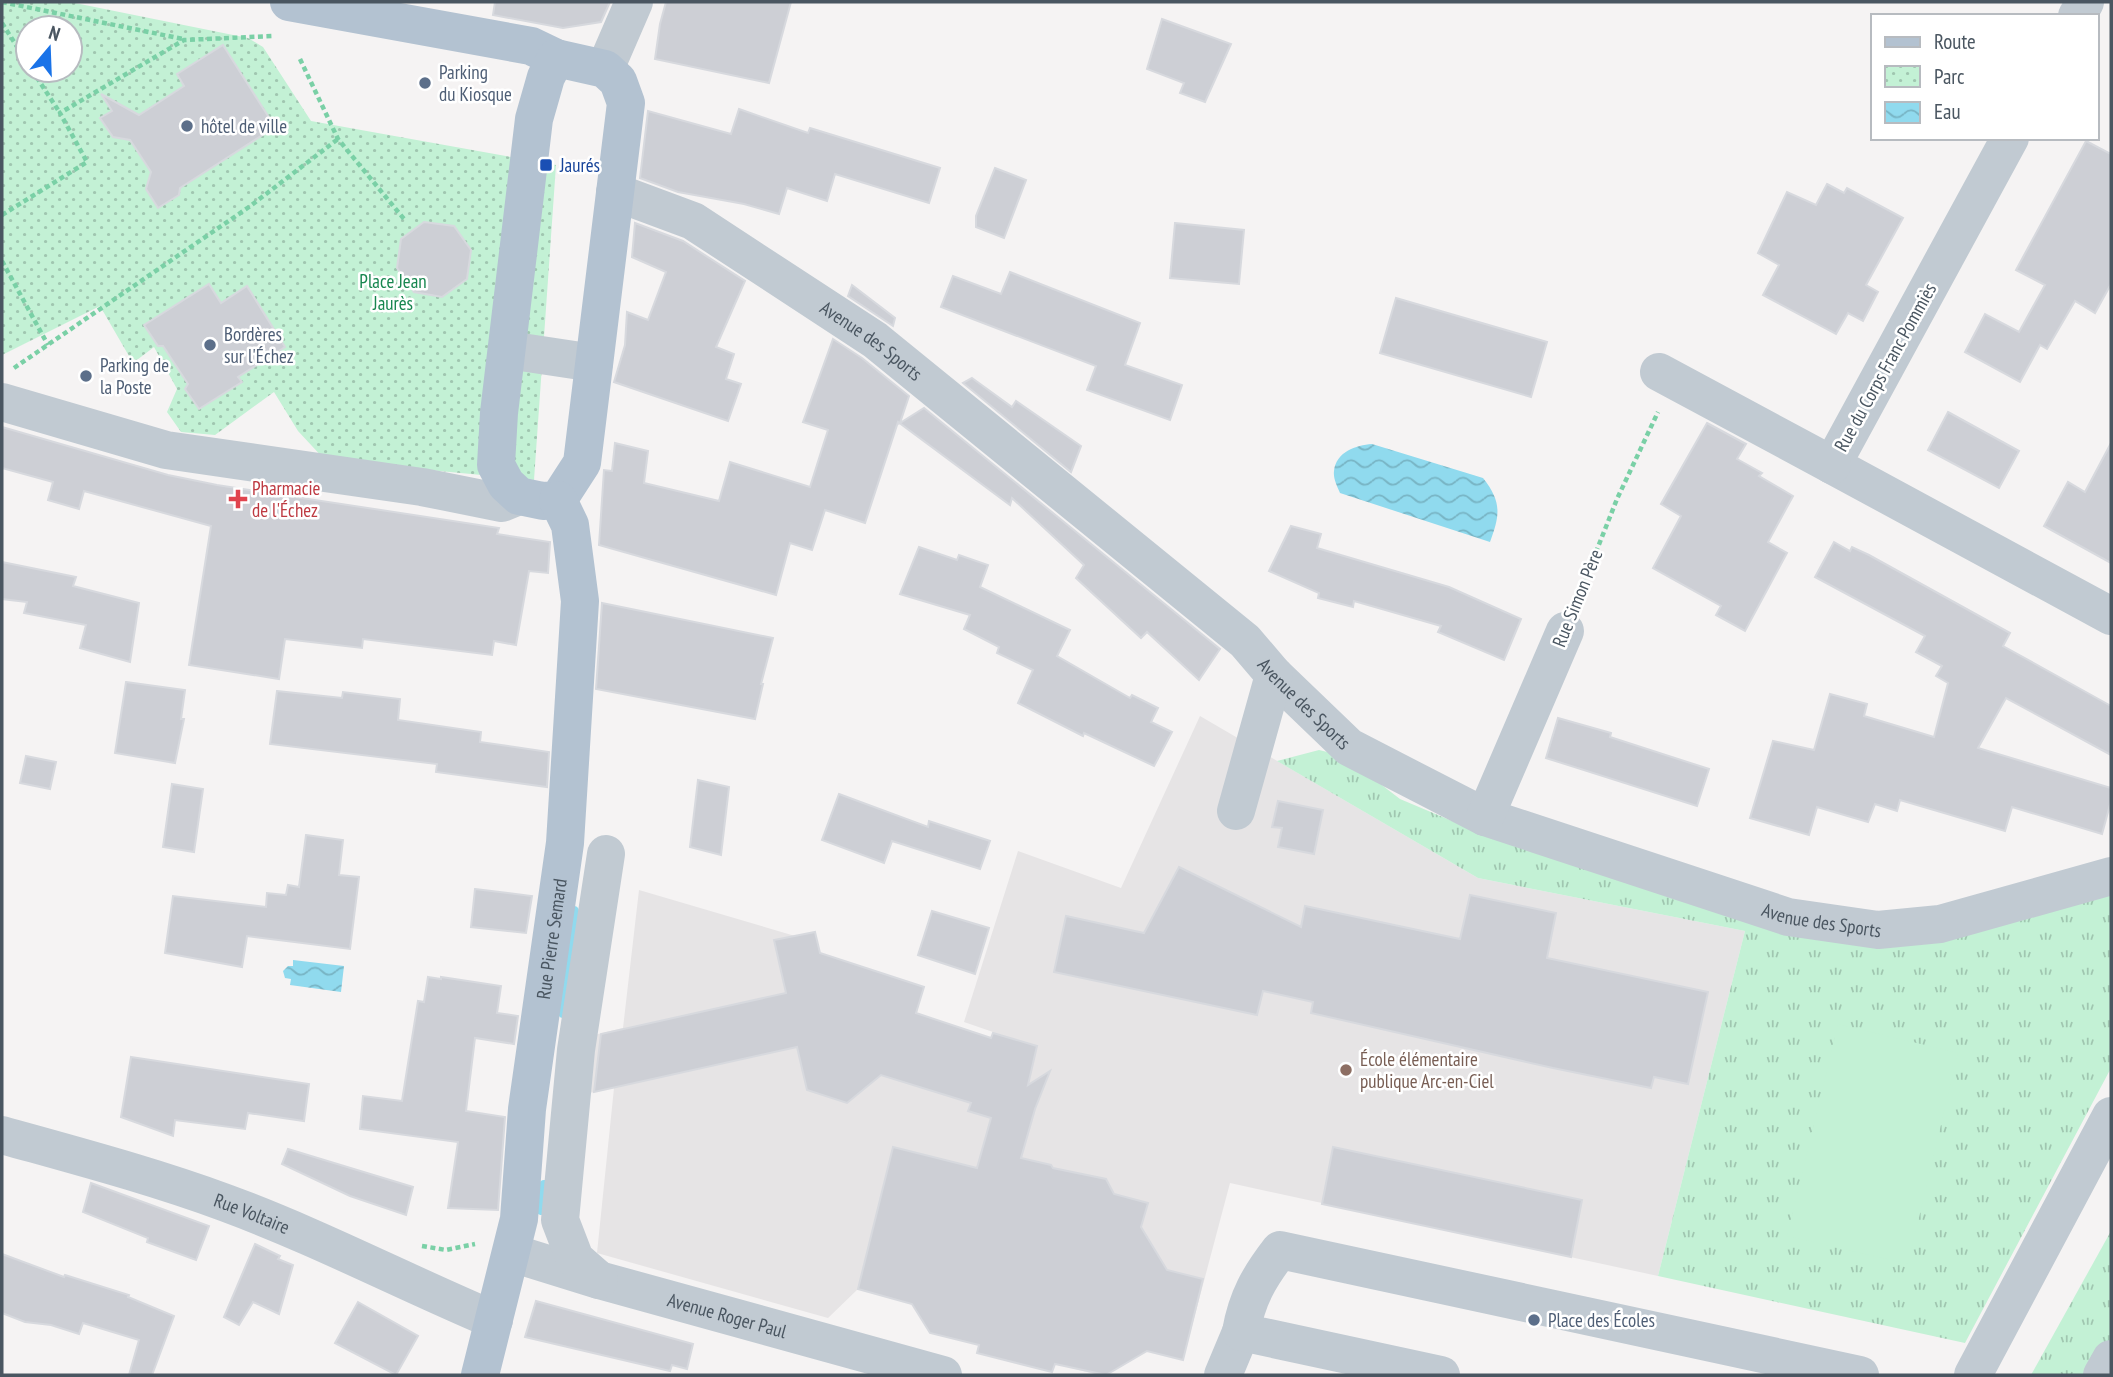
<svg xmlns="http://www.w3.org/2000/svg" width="2113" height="1377" font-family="'PT Sans Narrow',sans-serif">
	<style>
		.education { fill: #e6e4e5 }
		.grass { fill: url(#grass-tufts) }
		.park { fill: url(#park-dots); fill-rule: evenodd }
		.pitch { fill: #c3f1d5 }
		.water { fill: url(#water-waves) }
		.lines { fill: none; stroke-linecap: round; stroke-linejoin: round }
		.stream { stroke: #90daee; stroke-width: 10 }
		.building { fill: #cdcfd5; stroke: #d7d9de; stroke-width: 2 }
		.path { stroke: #7ad0a6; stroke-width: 4.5; stroke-dasharray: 5 3.5; stroke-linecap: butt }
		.minor { stroke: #c1cad2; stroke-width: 38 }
		.major { stroke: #b3c2d1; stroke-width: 38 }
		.service-dot { fill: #5c6f8a; stroke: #fff; stroke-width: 2.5 }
		.transit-dot { fill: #1a4fb4; stroke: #fff; stroke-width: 2.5 }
		.health-dot { fill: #e0444e; stroke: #fff; stroke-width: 2.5 }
		.education-dot { fill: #8d6e63; stroke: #fff; stroke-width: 2.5 }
		.labels { text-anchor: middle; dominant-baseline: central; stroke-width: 5; stroke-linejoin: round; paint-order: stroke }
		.service-label { font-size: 19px; fill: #4e5e75; stroke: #fff; text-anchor: start }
		.transit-label { font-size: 19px; fill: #164399; stroke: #fff; text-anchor: start }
		.park-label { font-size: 19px; fill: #17864f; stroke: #fff }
		.street-label { font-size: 19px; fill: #4a5661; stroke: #fff }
		.health-label { font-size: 19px; fill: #be3a42; stroke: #fff; text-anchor: start }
		.education-label { font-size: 19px; fill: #785e54; stroke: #fff; text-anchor: start }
	</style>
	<defs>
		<pattern id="grass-tufts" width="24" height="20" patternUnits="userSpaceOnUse" patternTransform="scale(1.75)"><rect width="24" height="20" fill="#c3f1d5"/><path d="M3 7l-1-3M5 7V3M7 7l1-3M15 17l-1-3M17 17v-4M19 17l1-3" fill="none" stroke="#a0c6b0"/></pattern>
		<pattern id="park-dots" width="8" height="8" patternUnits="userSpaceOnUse" patternTransform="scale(1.75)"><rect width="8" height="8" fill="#c3f1d5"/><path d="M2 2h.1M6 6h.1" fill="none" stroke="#a0c6b0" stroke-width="1.8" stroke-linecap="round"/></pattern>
		<pattern id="water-waves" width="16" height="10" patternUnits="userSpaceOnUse" patternTransform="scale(1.75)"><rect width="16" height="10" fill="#90daee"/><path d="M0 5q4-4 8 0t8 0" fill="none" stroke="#78b4c4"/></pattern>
	</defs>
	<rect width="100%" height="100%" fill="#f5f3f3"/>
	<!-- education -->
	<polygon class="education" points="1200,716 1478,878 1745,931 1658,1276 1230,1183 1183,1360 1136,1348 1134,1359 1106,1375 1099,1375 1055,1364 1052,1372 977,1353 979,1345 930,1333 912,1303 858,1289 828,1318 597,1253 614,1088 589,1093 594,1035 623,1028 639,890 795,936 815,932 820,953 907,1000 919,1004 917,1013 991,1038 993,1032 964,1022 1018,851 1121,888"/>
	<!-- grass -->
	<g class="grass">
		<polygon points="1319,750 1344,756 1400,799 1490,837 1778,926 2111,891 2111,1068 1965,1343 1658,1276 1745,931 1478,878 1277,761"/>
		<polygon points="2111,1231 2111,1375 2031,1375"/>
	</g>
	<!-- park -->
	<path class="park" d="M2 2H70L248 38 263 47 311 121 556 165 534 480 325 460 298 431 274 392 215 435 181 432 167 412 177 389 154 347 133 363 100 306 2 355ZM28 28H70V70H28Z"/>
	<!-- pitch -->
	<polygon class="pitch" points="1838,1024 1958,1053 1908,1264 1787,1236"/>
	<!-- water -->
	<g class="water">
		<path d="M1372 444 1483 478C1502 502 1500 515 1490 542L1340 493C1337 486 1333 478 1334 471 1336 452 1356 445 1372 444Z"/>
		<polygon points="293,960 344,966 341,992 290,985 291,979 285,978 283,971 288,966 293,966"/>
	</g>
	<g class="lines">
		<!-- stream -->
		<g class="stream">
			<polyline points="563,1013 574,911"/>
			<polyline points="541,1210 544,1185"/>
		</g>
	</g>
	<!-- building -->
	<g class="building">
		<polygon points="495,2 610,2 601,22 563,28 493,15"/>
		<polygon points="666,2 791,2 769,83 655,59 660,24"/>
		<polygon points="1162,19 1231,44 1205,102 1180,93 1184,83 1147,69"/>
		<polygon points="223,45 275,127 180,188 179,195 158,208 146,189 151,172 130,140 113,137 100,118 112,111 101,94 139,115 184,86 177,74"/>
		<polygon points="739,109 808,133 810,128 940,168 929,203 835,174 827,201 787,188 779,214 744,204 678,192 640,178 648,111 731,134"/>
		<polygon points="2086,141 2111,154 2111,284 2095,313 2075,301 2047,349 2040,345 2020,382 1965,352 1985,314 2019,332 2045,285 2016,270"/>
		<polygon points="995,168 1026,180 1004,238 976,227 976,216"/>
		<polygon points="1827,184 1844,193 1847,188 1903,218 1866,285 1878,292 1863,321 1848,313 1836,334 1763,295 1779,265 1758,253 1787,192 1816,205"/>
		<polygon points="424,222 454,226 471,250 467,279 442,297 414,292 397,268 401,239"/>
		<polygon points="635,223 683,241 745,281 716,347 734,354 726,379 741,384 728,421 614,382 625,345 627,312 648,320 666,272 632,257"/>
		<polygon points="1175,223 1244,230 1239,284 1170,278"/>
		<polygon points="1010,272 1140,323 1125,365 1182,385 1170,420 1087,390 1096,366 941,307 953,276 1001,294"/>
		<polygon points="209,284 221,303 247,286 285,347 238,377 242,382 199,409 185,389 188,384 163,346 158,346 144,325"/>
		<polygon points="852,285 895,318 893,326 848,296"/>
		<polygon points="1396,298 1547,342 1531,397 1380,353"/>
		<polygon points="833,339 862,358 909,396 900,423 924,408 1220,649 1199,680 1147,632 1141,638 1076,578 1084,565 1012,498 1010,505 898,422 865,523 825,510 812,550 790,543 776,595 599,545 604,470 612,471 615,443 648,451 644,483 719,501 730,462 810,487 828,430 803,422"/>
		<polygon points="972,378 1012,407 1016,401 1081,446 1071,472 963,383"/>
		<polygon points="1948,412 2019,451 1999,488 1928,450"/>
		<polygon points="1707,423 1746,444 1737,459 1762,473 1759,476 1793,496 1768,542 1787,553 1745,631 1716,615 1721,606 1653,568 1681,516 1661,504"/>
		<polygon points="2,427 168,475 217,485 499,528 497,534 550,542 548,573 529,571 516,645 494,641 492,655 363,639 362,648 285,639 279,679 189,665 211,526 84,491 79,509 48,500 53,482 2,468"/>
		<polygon points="2111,443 2111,563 2044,526 2068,482 2085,492"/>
		<polygon points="1291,526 1321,534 1317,548 1449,587 1521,619 1504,660 1438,632 1441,626 1354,601 1353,607 1318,598 1319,593 1269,571"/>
		<polygon points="1834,542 1850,551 1852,547 1869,555 2010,633 2003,646 2111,706 2111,755 2006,698 1978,748 2111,788 2111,801 2102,834 2012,807 2005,831 1900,800 1897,811 1875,804 1868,822 1817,807 1809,835 1750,818 1773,741 1814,750 1830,694 1867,704 1864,716 1934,737 1948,683 1936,676 1942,666 1916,652 1925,636 1815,577"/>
		<polygon points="919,547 957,560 959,555 988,565 980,587 1070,630 1057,656 1130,698 1132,695 1158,708 1151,722 1172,732 1154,766 1084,733 1083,736 1018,703 1033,670 997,653 999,647 964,629 970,615 900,594"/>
		<polygon points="2,562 76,577 73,586 139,603 130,662 80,648 86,625 24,613 27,602 2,599"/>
		<polygon points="602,603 773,638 761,684 763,684 755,719 596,689"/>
		<polygon points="126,682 185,690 181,719 184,719 175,763 115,753"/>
		<polygon points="277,691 342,698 343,692 400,699 398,720 481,732 480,742 549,752 547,787 436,772 437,764 270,744"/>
		<polygon points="1558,718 1611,733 1610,737 1709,769 1697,806 1546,758"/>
		<polygon points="26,756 56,762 50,789 20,783"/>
		<polygon points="698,780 729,787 721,855 690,847"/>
		<polygon points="172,784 203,789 194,852 163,847"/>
		<polygon points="839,794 928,827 929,821 990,841 980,869 892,841 884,863 822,840"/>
		<polygon points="1278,801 1323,810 1314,854 1278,847 1282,828 1272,827"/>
		<polygon points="306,835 343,840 339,875 359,877 350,949 247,936 242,967 165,953 173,896 266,907 267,893 286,895 288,885 299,887"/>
		<polygon points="1179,867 1301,927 1305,906 1460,939 1470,895 1556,913 1547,958 1708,992 1688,1084 1654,1077 1651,1088 1553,1068 1311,1013 1313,1002 1263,991 1257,1015 1054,972 1066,916 1144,933"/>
		<polygon points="475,889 532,896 526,933 471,927"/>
		<polygon points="932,911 989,928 975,974 918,955"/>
		<polygon points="815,932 820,953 924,987 916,1013 991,1038 993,1033 1037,1046 1028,1085 1050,1071 1035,1109 1021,1158 1051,1165 1053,1168 1106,1179 1114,1194 1148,1203 1141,1227 1167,1270 1203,1279 1183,1360 1147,1351 1106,1375 1055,1364 1052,1372 977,1353 979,1345 930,1333 912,1304 858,1289 893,1147 977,1168 991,1118 968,1111 971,1103 881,1075 847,1103 807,1090 797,1047 594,1092 601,1034 786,993 774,940"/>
		<polygon points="428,977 441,979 441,977 501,986 497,1013 518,1016 514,1044 475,1038 466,1111 505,1117 498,1210 448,1208 458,1142 360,1129 363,1096 402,1101 418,1001 424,1002"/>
		<polygon points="131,1057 309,1084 304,1121 248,1113 245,1129 175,1120 173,1136 121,1117"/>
		<polygon points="1333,1147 1582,1200 1571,1257 1322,1204"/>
		<polygon points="288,1149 413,1187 406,1215 350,1196 282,1164"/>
		<polygon points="91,1183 209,1226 196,1260 147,1242 148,1238 83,1212"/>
		<polygon points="255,1244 280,1256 278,1259 293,1265 279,1314 253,1302 239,1325 224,1317"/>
		<polygon points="2,1254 64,1277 65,1275 129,1295 128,1297 174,1316 152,1375 129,1375 139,1340 83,1323 79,1334 51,1325 25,1322 2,1313"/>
		<polygon points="536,1301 693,1344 687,1369 672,1365 670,1371 525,1337"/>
		<polygon points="358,1302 418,1336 396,1375 335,1343"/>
	</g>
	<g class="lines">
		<!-- path -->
		<g class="path">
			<polyline points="2,2 183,39"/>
			<polyline points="2,23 28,64"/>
			<polyline points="300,59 338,139 404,219"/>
			<polyline points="32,70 60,113"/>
			<polyline points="2,215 87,162 60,113 184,40 274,36"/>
			<polyline points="2,261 48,345"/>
			<polyline points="14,368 249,207 338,139"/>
			<polyline points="1577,600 1617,499 1658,412"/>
			<polyline points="422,1246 446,1250 475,1244"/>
		</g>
		<!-- minor -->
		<g class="minor">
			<polyline points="2077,16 2085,2"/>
			<polyline points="605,69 634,2"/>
			<polyline points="2010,138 1832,465 2111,616"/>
			<path id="s1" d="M615 192 693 221 875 340 1245 641 1274 675 1349 747 1485 817 1788 917 1878 930 1940 924 2111 876"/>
			<polyline points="508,350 594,363"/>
			<polyline points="1659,372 1832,465"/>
			<polyline points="2,402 166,450 422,487 502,503 519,496"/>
			<polyline points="1236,811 1274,675"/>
			<polyline points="1485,817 1565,631"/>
			<path id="s2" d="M2 1135C77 1156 153 1176 226 1203 318 1237 404 1282 494 1320"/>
			<path id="s3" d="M512 1253 599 1280 943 1375"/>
			<polyline points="599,1280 575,1259 560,1220 576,1050 606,854"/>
			<polyline points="1223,1375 1241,1332"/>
			<path d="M1441 1375 1241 1332C1247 1298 1259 1277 1280 1250L1860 1375"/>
			<polyline points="1973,1375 2111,1116"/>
			<polyline points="2102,1375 2111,1359"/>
		</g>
		<!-- major -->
		<g class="major">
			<polyline points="289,2 531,46 556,58"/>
			<polygon points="556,58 605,69 618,81 626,103 582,463 558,500 543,501 519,496 506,484 496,465 499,413 534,119 546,77"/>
			<path id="s4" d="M480 1375 519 1219 527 1109 565 843 580 601 570 525 558 500"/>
		</g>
	</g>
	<!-- markers -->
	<g class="service-dot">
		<circle cx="425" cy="83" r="7"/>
		<circle cx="187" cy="126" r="7"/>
		<circle cx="210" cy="345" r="7"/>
		<circle cx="86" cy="376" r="7"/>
		<circle cx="1534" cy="1320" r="7"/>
	</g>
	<rect class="transit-dot" x="539" y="158" width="14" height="14" rx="3.5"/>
	<path class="health-dot" d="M234.5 488.5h7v7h7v7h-7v7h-7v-7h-7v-7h7z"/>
	<circle class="education-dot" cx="1346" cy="1070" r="7"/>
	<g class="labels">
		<!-- service labels -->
		<g class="service-label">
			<text x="439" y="72">Parking<tspan x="439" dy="22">du Kiosque</tspan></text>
			<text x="201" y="126">hôtel de ville</text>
			<text x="224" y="334">Bordères<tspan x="224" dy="22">sur l'Échez</tspan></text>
			<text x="100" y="365">Parking de<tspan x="100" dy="22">la Poste</tspan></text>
			<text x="1548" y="1320">Place des Écoles</text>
		</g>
		<!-- transit labels -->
		<g class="transit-label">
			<text x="560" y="165">Jaurés</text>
		</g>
		<!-- park labels -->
		<g class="park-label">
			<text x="393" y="281">Place Jean<tspan x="393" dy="22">Jaurès</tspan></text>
		</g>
		<!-- street labels -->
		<g class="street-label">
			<text stroke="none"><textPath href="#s1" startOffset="298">Avenue des Sports</textPath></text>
			<text transform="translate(1885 367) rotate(-61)">Rue du Corps Franc Pommiès</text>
			<text transform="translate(1577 598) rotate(-68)">Rue Simon Père</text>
			<text stroke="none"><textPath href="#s1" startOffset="864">Avenue des Sports</textPath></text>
			<text stroke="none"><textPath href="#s1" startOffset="1432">Avenue des Sports</textPath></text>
			<text stroke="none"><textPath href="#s4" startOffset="443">Rue Pierre Semard</textPath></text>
			<text stroke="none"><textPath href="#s2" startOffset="262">Rue Voltaire</textPath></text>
			<text stroke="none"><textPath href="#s3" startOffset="224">Avenue Roger Paul</textPath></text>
		</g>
		<!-- health labels -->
		<g class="health-label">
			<text x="252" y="488">Pharmacie<tspan x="252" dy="22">de l'Échez</tspan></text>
		</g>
		<!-- education labels -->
		<g class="education-label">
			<text x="1360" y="1059">École élémentaire<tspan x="1360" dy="22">publique Arc-en-Ciel</tspan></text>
		</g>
	</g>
	<!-- border -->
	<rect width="2113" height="1377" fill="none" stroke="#4a5661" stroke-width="7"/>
	<!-- legend -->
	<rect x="1871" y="14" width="228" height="126" fill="#ffffff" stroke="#b7bbc0" stroke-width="2"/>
	<rect x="1885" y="37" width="35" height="10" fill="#b3c2d1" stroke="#b7bbc0" stroke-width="2"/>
	<text x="1934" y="49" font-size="21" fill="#4a5661">Route</text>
	<rect x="1885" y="66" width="35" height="21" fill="url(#park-dots)" stroke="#b7bbc0" stroke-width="2"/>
	<text x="1934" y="84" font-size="21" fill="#4a5661">Parc</text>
	<rect x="1885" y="102" width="35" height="21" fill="url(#water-waves)" stroke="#b7bbc0" stroke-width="2"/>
	<text x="1934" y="119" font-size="21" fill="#4a5661">Eau</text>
	<!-- north arrow -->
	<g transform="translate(49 49) rotate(19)"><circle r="33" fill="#ffffff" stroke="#b7bbc0" stroke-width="2"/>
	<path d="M0-5L12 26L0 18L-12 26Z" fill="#1a73e8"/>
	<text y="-10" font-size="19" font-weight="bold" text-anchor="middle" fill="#4a5661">N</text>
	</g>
</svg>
